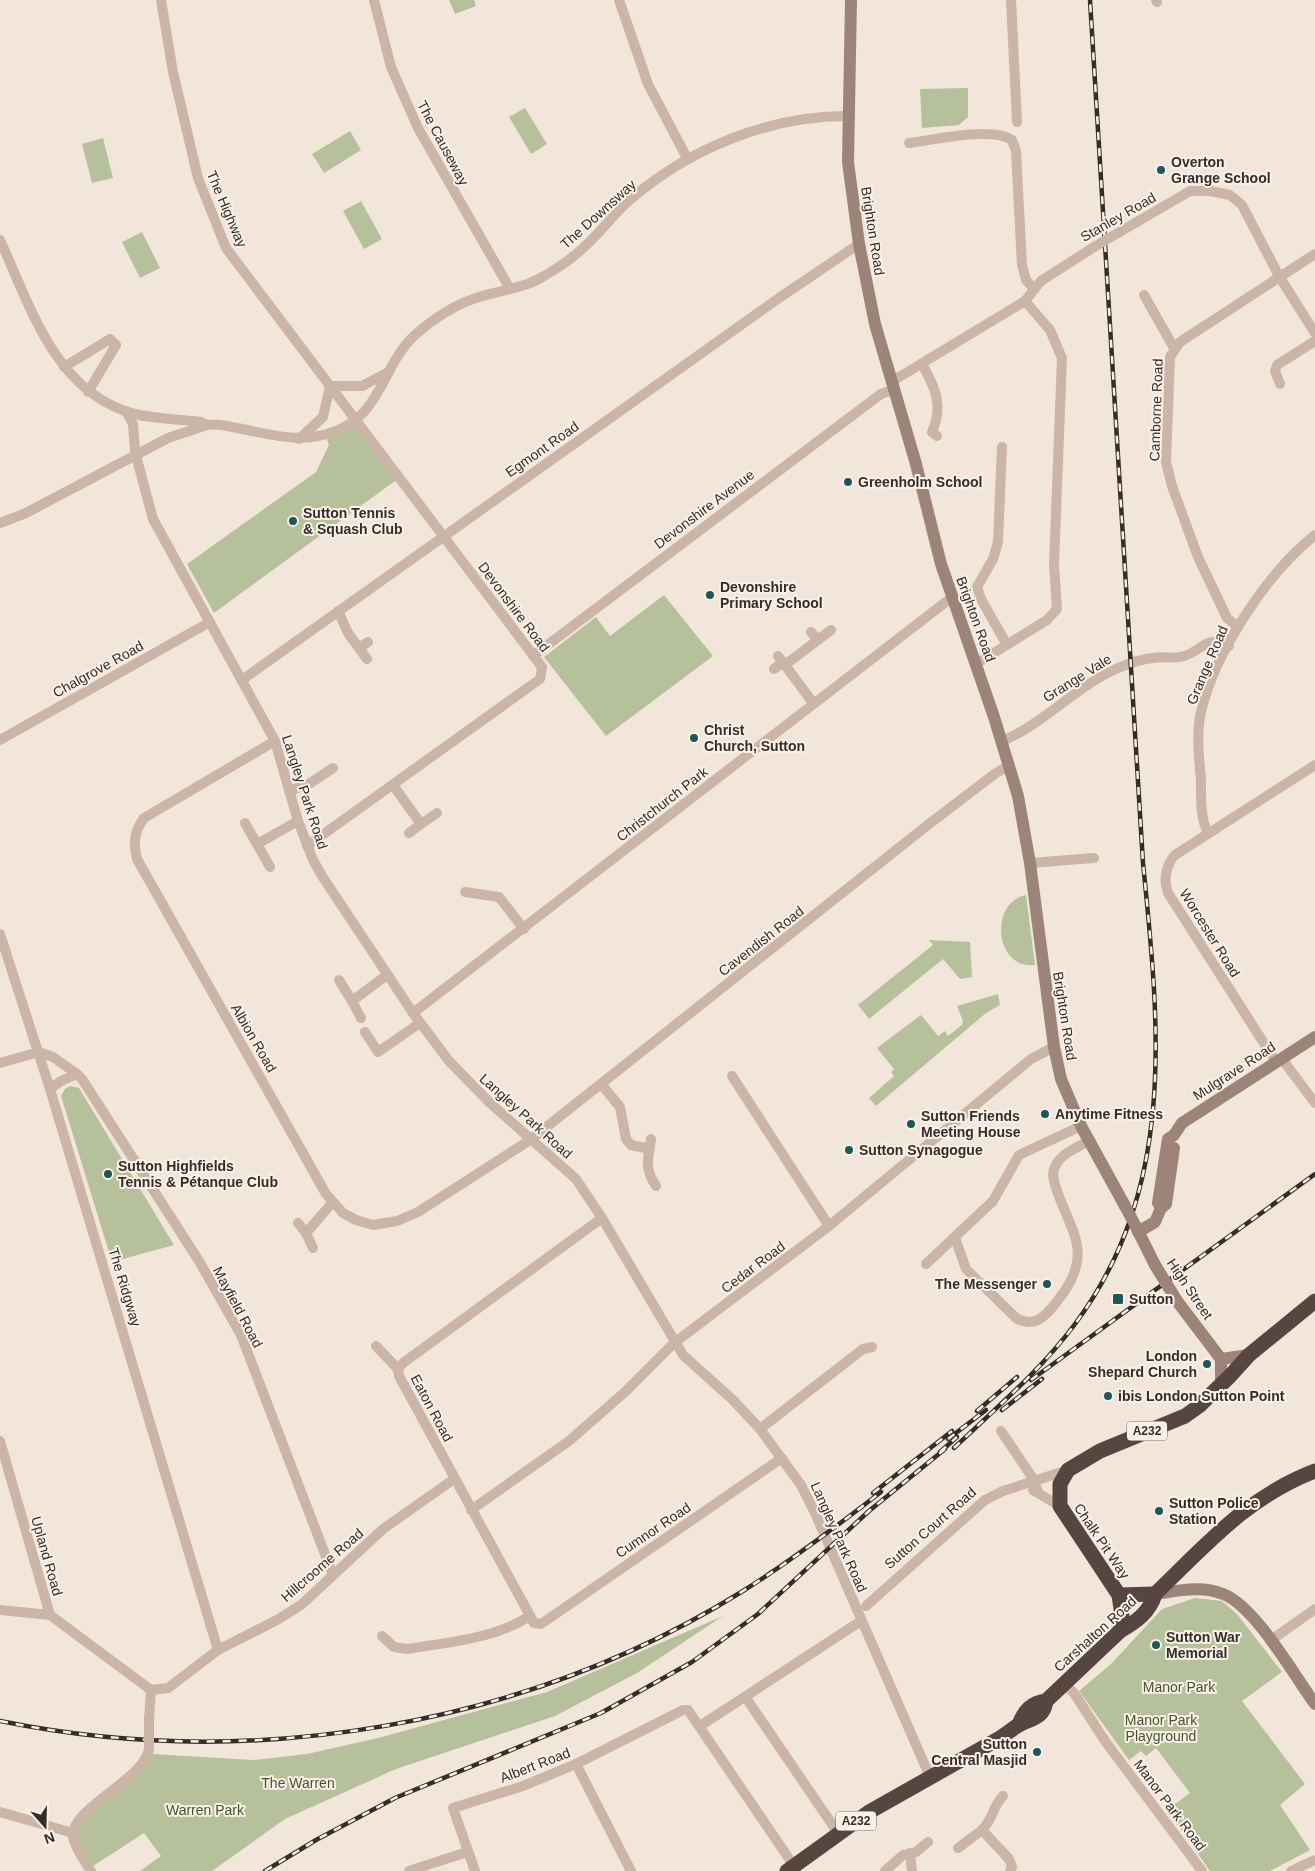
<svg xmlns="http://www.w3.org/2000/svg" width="1315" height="1871" font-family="Helvetica,sans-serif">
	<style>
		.green { fill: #b6c19b }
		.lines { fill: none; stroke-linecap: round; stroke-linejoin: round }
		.street { stroke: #cab5a7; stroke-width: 10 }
		.secondary { stroke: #9d8479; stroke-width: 12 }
		.highway { stroke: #57453f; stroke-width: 15 }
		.rail-casing { stroke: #362c28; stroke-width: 4.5 }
		.rail { stroke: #f9f0e8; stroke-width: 2.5; stroke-dasharray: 8; stroke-linecap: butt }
		.street-bridge { stroke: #cab5a7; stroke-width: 10 }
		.secondary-bridge { stroke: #9d8479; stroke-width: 12 }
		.poi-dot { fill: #1d5757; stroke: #f9f0e8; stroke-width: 2 }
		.labels { text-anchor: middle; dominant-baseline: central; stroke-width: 4; stroke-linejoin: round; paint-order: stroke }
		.shield { fill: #f9f0e8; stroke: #706762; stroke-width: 1 }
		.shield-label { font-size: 12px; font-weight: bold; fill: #362c28 }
		.street-label { font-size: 14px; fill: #362c28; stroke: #f9f0e8 }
		.poi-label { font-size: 14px; font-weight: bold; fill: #362c28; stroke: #f9f0e8; text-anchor: start }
		.park-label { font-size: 14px; fill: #48542c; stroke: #f9f0e8 }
	</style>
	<rect width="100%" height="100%" fill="#f2e6db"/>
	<!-- green -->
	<g class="green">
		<polygon points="449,0 474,0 476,6 455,14"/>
		<polygon points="968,88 968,117 959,125 922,128 920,89"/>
		<polygon points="525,108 547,144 531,154 509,117"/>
		<polygon points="350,131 361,150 324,173 312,154"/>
		<polygon points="103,138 113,178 92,183 82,144"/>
		<polygon points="361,201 382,239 364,249 343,211"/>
		<polygon points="142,232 160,268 140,278 122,242"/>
		<polygon points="357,421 399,478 214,613 187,564 316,472 329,445 325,435"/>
		<polygon points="664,595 713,656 606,736 544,657 596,617 610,636"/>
		<path d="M1026 895 1035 965C994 970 989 902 1026 895Z"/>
		<polygon points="929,940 970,942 972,977 960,979 943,959 869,1019 858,1005 933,945"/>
		<polygon points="998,994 1000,1005 986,1013 876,1106 869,1098 894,1076 891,1072 894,1069 877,1048 921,1015 938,1036 945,1031 948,1036 962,1025 963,1021 957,1006"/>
		<polygon points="70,1086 79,1088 174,1245 112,1262 61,1096 65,1089"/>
		<polygon points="1195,1598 1222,1601 1237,1614 1282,1672 1242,1701 1305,1784 1280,1805 1310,1850 1270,1871 1210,1871 1167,1810 1190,1793 1156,1748 1146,1756 1141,1751 1129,1760 1079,1691 1112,1663 1162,1609"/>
		<polygon points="723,1616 637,1673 555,1716 396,1769 285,1819 212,1871 140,1871 161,1856 144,1833 90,1868 74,1833 76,1827 149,1761 153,1754 253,1760 307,1754 378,1738 547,1692"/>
	</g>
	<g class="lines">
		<!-- street -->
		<g class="street">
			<polyline points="161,0 173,72 198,178 226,248 542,667 540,679 307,846"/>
			<polyline points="374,0 391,67 418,128 510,289"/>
			<polyline points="619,0 648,84 687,158"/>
			<polyline points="1011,0 1017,122"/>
			<polyline points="1156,0 1157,2"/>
			<path d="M909 143C933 140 993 126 1012 140L1016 151 1022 265 1026 280 1033 288"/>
			<polyline points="1118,233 1190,191 1210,191 1230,195 1242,205 1279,276 1315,333"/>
			<path d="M0 240C29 303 53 386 125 411 146 419 179 419 201 422L207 425C217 423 228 426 237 428 273 435 303 445 338 430 382 412 383 364 415 335 433 319 452 306 476 298 498 290 524 289 544 276 558 268 573 258 584 247 601 232 614 213 632 198 691 148 769 116 847 116"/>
			<polyline points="1144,295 1174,348"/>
			<path d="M922 364C935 387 944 406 932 432L937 436"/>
			<polyline points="64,367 110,339 116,345 88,392"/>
			<polyline points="891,382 1025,301 1041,281 1094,247"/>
			<polyline points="1280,384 1275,371 1277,365 1315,341"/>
			<polyline points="126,411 133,424 135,452 153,519 275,741 298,821 313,860 322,876 413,1013 449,1061 489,1102 576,1179 602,1218 683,1355 733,1400 760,1429 801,1485 815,1513 930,1777"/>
			<polyline points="299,439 323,417 330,386 362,386 389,372"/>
			<polyline points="1002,447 998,542 993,559 977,587 981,599 1007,645"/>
			<polyline points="0,523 26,513 168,438 207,425"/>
			<polyline points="338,611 348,633 359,648 368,642"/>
			<polyline points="1238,627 1227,618 1198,557 1172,486 1166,462 1170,357 1180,342 1315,254"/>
			<polyline points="811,632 818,640"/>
			<polyline points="359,648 367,659"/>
			<polyline points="533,656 841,424 881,394 894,389"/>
			<polyline points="778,656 785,665"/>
			<polyline points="976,664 1047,620 1057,609 1054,565 1062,358 1050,330 1025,301"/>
			<polyline points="774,669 783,662"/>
			<polyline points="242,680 779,298 859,244"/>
			<polyline points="813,703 785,665 831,630"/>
			<polyline points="0,740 210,622"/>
			<path d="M275 741 144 818C134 832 133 843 137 859L326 1194 343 1213 356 1220 373 1225 397 1221 418 1212 530 1140 929 824 996 773 1010 765"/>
			<path d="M1002 741C1044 724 1075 687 1116 669 1127 664 1141 659 1153 658 1163 656 1173 659 1184 656 1204 650 1204 635 1229 646"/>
			<polyline points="393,785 421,824 409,833"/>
			<polyline points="289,791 309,784 333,768"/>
			<polyline points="245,823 257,844"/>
			<polyline points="421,824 437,813"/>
			<path d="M1208 833C1200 818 1201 797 1201 780 1199 758 1196 734 1201 712 1215 652 1267 573 1315 535"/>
			<polyline points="1030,863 1094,858"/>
			<polyline points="270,867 257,844 298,821"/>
			<polyline points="465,892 499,897 524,929"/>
			<polyline points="0,934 50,1089 218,1650"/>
			<polyline points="339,980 352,1001 387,975"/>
			<polyline points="352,1001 361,1018"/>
			<polyline points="413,1013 951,598"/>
			<polyline points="365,1032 378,1052 420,1023"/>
			<polyline points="1282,1059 1315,1103"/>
			<path d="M1276 1062 1168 893C1163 880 1166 865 1175 855L1315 765"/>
			<polyline points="0,1063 39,1052 53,1057 77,1074"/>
			<polyline points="732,1076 829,1226"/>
			<polyline points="601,1084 620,1107 626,1139 631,1145 650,1149"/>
			<polyline points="50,1089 61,1081 77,1074 82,1079 199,1261 241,1335 333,1575"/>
			<path d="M651 1139C648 1160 644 1168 656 1186"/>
			<polyline points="602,1218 403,1363 398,1369 399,1376 534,1623 541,1624 782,1458"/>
			<polyline points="298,1223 306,1233 332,1203"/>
			<polyline points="306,1233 313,1248"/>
			<path d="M955 1238 966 1269 1016 1318C1025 1324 1036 1323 1044 1316 1052 1309 1058 1300 1064 1292 1089 1255 1075 1236 1060 1199 1057 1190 1051 1178 1054 1169 1059 1154 1076 1148 1089 1141"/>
			<polyline points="926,1264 993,1201 1019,1155 1081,1126"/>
			<polyline points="376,1346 398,1369"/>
			<polyline points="760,1429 863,1349 872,1347"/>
			<polyline points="1001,1431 1034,1480 1038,1492"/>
			<polyline points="0,1441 50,1615 151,1690"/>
			<polyline points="1033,1490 1060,1506"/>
			<polyline points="471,1510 569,1441 625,1392 674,1343 829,1226 1031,1059 1054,1047"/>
			<polyline points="866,1606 985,1500 1003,1491 1068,1470"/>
			<polyline points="0,1610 50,1615"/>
			<path d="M382 1636 394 1647 407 1649C449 1642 494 1639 530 1616"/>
			<polyline points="1270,1641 1315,1609"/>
			<polyline points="1064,1684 1074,1693 1105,1741 1202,1871"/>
			<polyline points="151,1690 168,1688 218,1650 277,1620 301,1605 383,1529 454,1479"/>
			<polyline points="746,1698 838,1833"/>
			<polyline points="149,1719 151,1690"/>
			<polyline points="700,1726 861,1621"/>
			<polyline points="576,1764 631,1871"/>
			<path d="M1003 1796C992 1807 994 1818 982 1830L1009 1859 1012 1867 1010 1871"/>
			<polyline points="0,1812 73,1833"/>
			<polyline points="958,1848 982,1830"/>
			<polyline points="910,1853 912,1871"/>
			<path d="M91 1871C85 1861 75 1849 73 1837 69 1809 145 1779 149 1749"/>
			<polyline points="409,1871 467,1852"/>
			<polyline points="475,1871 453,1808 523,1786 576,1764 683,1710 688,1710 794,1866"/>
			<polyline points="885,1871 903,1855 916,1852 928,1842"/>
			<polyline points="1291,1871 1315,1860"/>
		</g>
		<!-- secondary -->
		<g class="secondary">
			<polyline points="851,0 848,162 859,244 875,324 916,464 941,564 994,717 1018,796 1030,863 1054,1047 1061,1079 1081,1126 1125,1206"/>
			<polyline points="1161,1208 1158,1203 1168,1139 1174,1135 1182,1123 1315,1037"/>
			<polyline points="1135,1225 1155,1265"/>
			<polyline points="1138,1232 1155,1222 1161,1208 1166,1204 1174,1148"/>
			<polyline points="1177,1301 1221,1359 1221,1385"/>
			<polyline points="1221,1359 1249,1355"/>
			<path d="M1155 1594C1177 1591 1201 1585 1223 1594 1255 1606 1294 1675 1315 1704"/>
		</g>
		<!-- highway -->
		<g class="highway">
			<polyline points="1119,1595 1155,1594"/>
			<polyline points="1120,1631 1122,1616 1119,1595 1060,1506 1060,1484 1068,1470 1100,1451 1185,1416 1199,1406 1230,1376 1249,1355 1315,1301"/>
			<path d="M1019 1725C1024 1711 1031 1703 1046 1701L1120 1631C1136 1622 1150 1612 1155 1594 1206 1545 1247 1497 1315 1471"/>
			<path d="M787 1871 869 1812 1000 1738C1006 1734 1011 1730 1017 1726 1030 1718 1043 1720 1046 1701"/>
		</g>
		<defs>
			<g id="rail">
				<polyline points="1031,1380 1315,1174"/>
				<polyline points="1002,1410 1042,1379"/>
				<polyline points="977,1411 1017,1377"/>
				<polyline points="948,1439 986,1410"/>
				<path d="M954 1448C995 1409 1041 1370 1075 1324 1178 1186 1159 1023 1143 863L1090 0"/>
				<polyline points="940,1452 957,1437"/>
				<polyline points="873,1493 952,1431"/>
				<path d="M0 1721C251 1772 524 1727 743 1591 791 1561 837 1526 881 1492"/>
				<polyline points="265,1871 316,1840 395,1798 601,1713 692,1662 758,1614 869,1511 945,1449"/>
			</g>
		</defs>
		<!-- rail casing -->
		<use href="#rail" class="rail-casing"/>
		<!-- rail -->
		<use href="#rail" class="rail"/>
		<!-- street-bridge -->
		<g class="street-bridge">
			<polyline points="1094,247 1118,233"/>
			<polyline points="149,1749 149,1719"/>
		</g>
		<!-- secondary-bridge -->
		<g class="secondary-bridge">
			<polyline points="1125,1206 1134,1223"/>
			<polyline points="1155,1265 1177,1301"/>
		</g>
	</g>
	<!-- markers -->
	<g class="poi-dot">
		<circle cx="1161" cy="170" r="5"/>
		<circle cx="848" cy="482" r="5"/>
		<circle cx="293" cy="521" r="5"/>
		<circle cx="710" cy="595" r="5"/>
		<circle cx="694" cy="738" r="5"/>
		<circle cx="1045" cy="1114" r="5"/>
		<circle cx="911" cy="1124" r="5"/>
		<circle cx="849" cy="1150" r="5"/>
		<circle cx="108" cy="1174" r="5"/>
		<circle cx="1047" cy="1284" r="5"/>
		<rect x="1112" y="1293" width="12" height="12" rx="2.5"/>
		<circle cx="1207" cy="1364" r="5"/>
		<circle cx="1108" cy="1396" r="5"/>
		<circle cx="1159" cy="1511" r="5"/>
		<circle cx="1156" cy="1645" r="5"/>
		<circle cx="1037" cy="1752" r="5"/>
	</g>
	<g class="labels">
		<!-- shield labels -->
		<g class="shield">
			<rect x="1127" y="1421.5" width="40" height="19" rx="4"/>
			<rect x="836" y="1811.5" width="40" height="19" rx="4"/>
		</g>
		<g class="shield-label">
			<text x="1147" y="1431">A232</text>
			<text x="856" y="1821">A232</text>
		</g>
		<!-- street labels -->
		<g class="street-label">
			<text transform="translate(443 143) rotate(62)">The Causeway</text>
			<text transform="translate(227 209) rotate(67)">The Highway</text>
			<text transform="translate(598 214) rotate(-42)">The Downsway</text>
			<text transform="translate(1118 217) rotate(-30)">Stanley Road</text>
			<text transform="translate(873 231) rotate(81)">Brighton Road</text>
			<text transform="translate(1156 410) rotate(-88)">Camborne Road</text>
			<text transform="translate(542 449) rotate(-35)">Egmont Road</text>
			<text transform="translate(704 509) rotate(-37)">Devonshire Avenue</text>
			<text transform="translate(514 607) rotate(53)">Devonshire Road</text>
			<text transform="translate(976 619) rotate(70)">Brighton Road</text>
			<text transform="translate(1207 665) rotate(-67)">Grange Road</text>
			<text transform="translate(98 669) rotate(-29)">Chalgrove Road</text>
			<text transform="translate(1077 678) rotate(-32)">Grange Vale</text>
			<text transform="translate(305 792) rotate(72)">Langley Park Road</text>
			<text transform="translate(662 804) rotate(-38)">Christchurch Park</text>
			<text transform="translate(1210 933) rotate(58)">Worcester Road</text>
			<text transform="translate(761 941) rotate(-38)">Cavendish Road</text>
			<text transform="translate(1065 1016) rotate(81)">Brighton Road</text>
			<text transform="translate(254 1038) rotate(60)">Albion Road</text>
			<text transform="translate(1234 1071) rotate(-33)">Mulgrave Road</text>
			<text transform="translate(526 1116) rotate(42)">Langley Park Road</text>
			<text transform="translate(753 1267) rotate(-37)">Cedar Road</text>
			<text transform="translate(125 1287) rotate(73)">The Ridgway</text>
			<text transform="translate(1190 1289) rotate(56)">High Street</text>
			<text transform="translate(238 1307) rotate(62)">Mayfield Road</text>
			<text transform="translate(432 1408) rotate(62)">Eaton Road</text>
			<text transform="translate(930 1528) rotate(-41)">Sutton Court Road</text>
			<text transform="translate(653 1530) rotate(-34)">Cumnor Road</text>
			<text transform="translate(839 1537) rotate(66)">Langley Park Road</text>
			<text transform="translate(1102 1541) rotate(56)">Chalk Pit Way</text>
			<text transform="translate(47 1556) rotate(74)">Upland Road</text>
			<text transform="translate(322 1565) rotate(-41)">Hillcroome Road</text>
			<text transform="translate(1095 1634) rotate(-42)">Carshalton Road</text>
			<text transform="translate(535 1765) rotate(-21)">Albert Road</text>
			<text transform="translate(1170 1805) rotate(53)">Manor Park Road</text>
		</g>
		<!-- poi labels -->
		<g class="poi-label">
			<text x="1171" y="162">Overton<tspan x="1171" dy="16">Grange School</tspan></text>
			<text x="858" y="482">Greenholm School</text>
			<text x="303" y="513">Sutton Tennis<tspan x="303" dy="16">&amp; Squash Club</tspan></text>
			<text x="720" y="587">Devonshire<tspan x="720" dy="16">Primary School</tspan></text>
			<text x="704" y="730">Christ<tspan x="704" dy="16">Church, Sutton</tspan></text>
			<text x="1055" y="1114">Anytime Fitness</text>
			<text x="921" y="1116">Sutton Friends<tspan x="921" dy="16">Meeting House</tspan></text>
			<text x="859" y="1150">Sutton Synagogue</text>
			<text x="118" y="1166">Sutton Highfields<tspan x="118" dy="16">Tennis &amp; Pétanque Club</tspan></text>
			<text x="1037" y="1284" text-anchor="end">The Messenger</text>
			<text x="1129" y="1299">Sutton</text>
			<text x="1197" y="1356" text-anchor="end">London<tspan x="1197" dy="16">Shepard Church</tspan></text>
			<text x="1118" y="1396">ibis London Sutton Point</text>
			<text x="1169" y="1503">Sutton Police<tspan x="1169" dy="16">Station</tspan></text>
			<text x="1166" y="1637">Sutton War<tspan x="1166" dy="16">Memorial</tspan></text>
			<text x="1027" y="1744" text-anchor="end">Sutton<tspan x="1027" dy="16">Central Masjid</tspan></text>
		</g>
		<!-- park labels -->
		<g class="park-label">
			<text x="1179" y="1687">Manor Park</text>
			<text x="1161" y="1720">Manor Park<tspan x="1161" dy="16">Playground</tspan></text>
			<text x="298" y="1783">The Warren</text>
			<text x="205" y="1810">Warren Park</text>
		</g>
	</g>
	<!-- north arrow -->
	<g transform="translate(45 1826) rotate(160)" stroke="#f9f0e8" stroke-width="4" paint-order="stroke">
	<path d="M0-4L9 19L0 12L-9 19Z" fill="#362c28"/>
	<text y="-8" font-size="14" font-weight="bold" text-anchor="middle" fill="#362c28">N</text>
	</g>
</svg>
